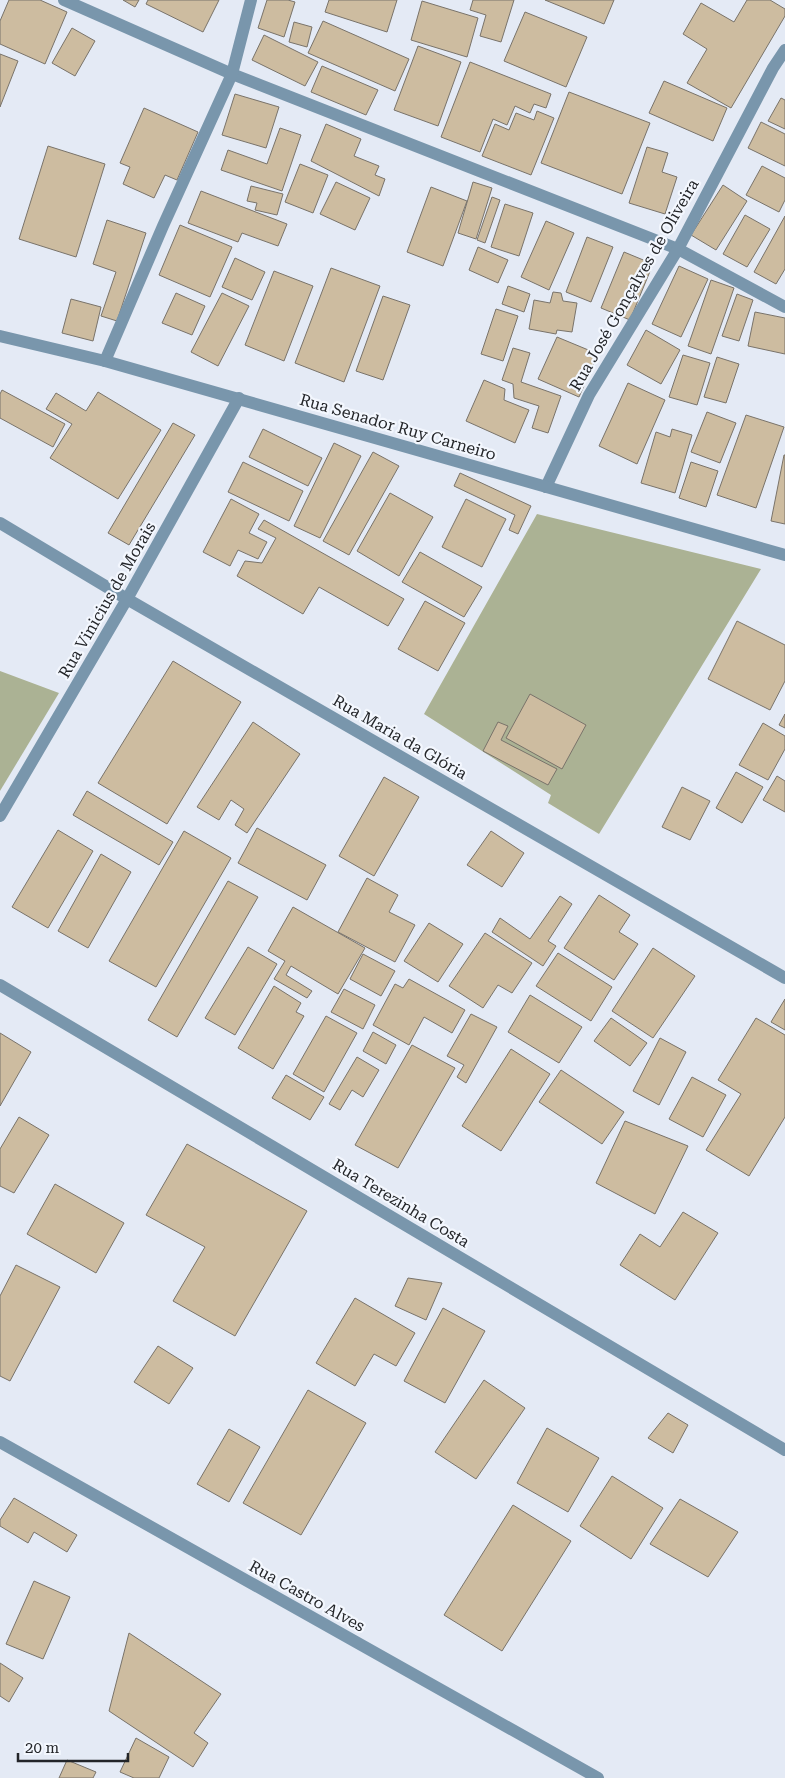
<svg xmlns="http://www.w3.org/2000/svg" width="785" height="1778" font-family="'Roboto Serif',serif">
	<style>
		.forest { fill: #abb294 }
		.building { fill: #cdbca0; stroke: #79736a }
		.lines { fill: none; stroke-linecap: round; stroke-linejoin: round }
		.service { stroke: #7996ac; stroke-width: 12 }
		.minor { stroke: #7996ac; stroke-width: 12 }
		.labels { text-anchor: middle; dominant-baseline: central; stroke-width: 4.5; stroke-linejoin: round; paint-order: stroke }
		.street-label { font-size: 16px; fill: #232529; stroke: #f3f7fe }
	</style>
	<rect width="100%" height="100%" fill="#e4eaf5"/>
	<!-- forest -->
	<g class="forest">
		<polygon points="537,514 761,569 599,834 548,803 551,795 424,714"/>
		<polygon points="0,671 59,693 0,791"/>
	</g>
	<!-- building -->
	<g class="building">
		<polygon points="9,0 40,0 67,12 45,64 0,44 0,21"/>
		<polygon points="123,0 139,0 135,7"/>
		<polygon points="148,0 219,0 203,32 146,4"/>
		<polygon points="267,0 288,0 295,2 284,37 258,28"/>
		<polygon points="329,0 397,0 387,32 325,12"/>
		<polygon points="473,0 514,0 501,42 480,36 486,15 470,10"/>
		<polygon points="545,0 614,0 604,24"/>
		<polygon points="747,0 770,0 785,9 785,16 731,108 687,83 707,49 683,34 701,3 734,22"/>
		<polygon points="422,1 478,18 467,57 411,40"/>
		<polygon points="525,12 587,37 566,87 504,61"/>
		<polygon points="323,21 409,59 395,91 308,53"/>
		<polygon points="294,22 312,27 307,47 289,42"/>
		<polygon points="72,28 95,41 75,76 52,63"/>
		<polygon points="264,35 318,62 305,86 252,60"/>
		<polygon points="418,46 461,62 438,126 394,110"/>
		<polygon points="0,54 18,61 0,107"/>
		<polygon points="470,62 551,94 546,108 534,104 530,113 515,106 507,125 493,119 480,152 441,137"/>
		<polygon points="322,66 378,90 366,115 311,92"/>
		<polygon points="664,81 727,108 713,141 649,113"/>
		<polygon points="569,92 650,123 622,194 541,163"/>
		<polygon points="235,94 279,107 266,148 222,135"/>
		<polygon points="781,98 785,100 785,129 768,121"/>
		<polygon points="144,108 198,132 177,180 165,175 154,198 123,184 130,167 120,163"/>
		<polygon points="537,111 554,118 531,175 482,156 495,124 509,130 516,113 534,120"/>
		<polygon points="761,122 785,134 785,166 748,148"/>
		<polygon points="326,124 361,139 354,156 379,166 375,175 385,179 379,196 311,161"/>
		<polygon points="280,128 301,135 282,191 221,170 228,150 267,164"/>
		<polygon points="48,146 105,164 76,257 19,239"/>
		<polygon points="647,147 668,153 662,172 677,177 665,214 629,203"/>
		<polygon points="300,164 328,175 313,213 285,202"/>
		<polygon points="762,166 785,178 785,200 779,212 746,195"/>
		<polygon points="336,182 370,198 355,230 320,214"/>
		<polygon points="473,182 492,188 476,239 458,233"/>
		<polygon points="723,185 747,201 716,250 691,235"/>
		<polygon points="251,186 283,194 277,215 255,210 257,203 247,201"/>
		<polygon points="431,187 467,201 443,266 407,252"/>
		<polygon points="201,191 287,224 278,246 242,233 238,242 188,223"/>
		<polygon points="492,197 500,200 485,243 477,240"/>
		<polygon points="505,204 533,213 519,256 491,247"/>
		<polygon points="745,215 770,229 747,267 723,254"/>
		<polygon points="785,216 785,269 776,284 754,272"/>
		<polygon points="107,220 146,233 117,321 101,316 116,272 93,264"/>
		<polygon points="546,221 574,233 549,290 521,277"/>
		<polygon points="180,225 232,247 210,297 159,275"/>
		<polygon points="587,237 613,247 591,302 566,292"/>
		<polygon points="478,247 508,260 498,283 469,270"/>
		<polygon points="624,252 653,264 630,320 601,308"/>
		<polygon points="235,258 265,272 252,300 222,287"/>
		<polygon points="679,266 708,279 681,337 652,324"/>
		<polygon points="331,268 380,286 344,382 295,363"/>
		<polygon points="274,271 313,286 284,361 245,345"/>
		<polygon points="711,280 734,288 711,354 688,346"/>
		<polygon points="508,286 530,294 524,312 502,304"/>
		<polygon points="553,292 561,293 563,301 577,303 572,332 557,330 556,334 529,329 534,300 550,303"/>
		<polygon points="176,293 205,306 192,335 162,323"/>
		<polygon points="222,293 249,306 218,366 191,352"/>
		<polygon points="737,294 753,300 739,341 722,336"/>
		<polygon points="383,296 410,305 383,380 356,371"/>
		<polygon points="71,299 101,307 93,341 62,333"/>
		<polygon points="496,309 518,316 503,361 481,354"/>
		<polygon points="755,312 785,318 785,354 748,346"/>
		<polygon points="646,330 680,350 661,384 627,365"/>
		<polygon points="557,337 598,354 579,397 538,379"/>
		<polygon points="513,348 530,353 521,382 561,396 548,433 532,428 539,406 514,398 513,384 502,380"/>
		<polygon points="683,355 710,363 697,405 669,397"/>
		<polygon points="717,357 739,364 726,403 704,397"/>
		<polygon points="484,380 505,389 504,400 529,410 515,443 466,421"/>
		<polygon points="628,383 665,400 637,464 599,446"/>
		<polygon points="2,390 65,424 53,447 0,418 0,394"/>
		<polygon points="98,392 161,430 118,499 50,458 72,424 46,409 56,393 86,411"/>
		<polygon points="707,412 736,423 720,463 691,452"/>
		<polygon points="746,415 784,427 756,508 717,495"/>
		<polygon points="173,423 195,435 129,545 108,533"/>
		<polygon points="263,429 322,458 308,486 249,457"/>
		<polygon points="672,429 692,435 675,493 641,483 656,432 670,437"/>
		<polygon points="334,443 361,456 320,538 294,526"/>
		<polygon points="373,452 399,466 349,555 323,541"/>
		<polygon points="784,455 785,455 785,524 771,521"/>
		<polygon points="243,462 303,491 289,521 228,492"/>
		<polygon points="691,462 718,471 706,507 679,498"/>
		<polygon points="460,473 531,506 518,534 509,530 515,515 454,486"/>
		<polygon points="390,493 433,517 399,576 357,551"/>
		<polygon points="231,499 259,514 249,533 267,542 258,559 238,550 230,566 203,552"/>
		<polygon points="466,499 506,519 482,567 442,547"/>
		<polygon points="264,520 404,599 388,626 319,587 303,614 237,576 245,561 262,563 276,538 258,529"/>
		<polygon points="420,552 482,587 464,617 402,582"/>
		<polygon points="425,601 465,623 438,671 398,649"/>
		<polygon points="737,621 785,645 785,681 770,710 708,679"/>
		<polygon points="173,661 241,702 167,824 98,783"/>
		<polygon points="530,694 586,725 562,769 506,738"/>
		<polygon points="785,714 785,728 779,725"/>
		<polygon points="253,722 300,754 247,833 235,825 244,809 231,800 219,820 197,807"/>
		<polygon points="498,722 508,726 501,740 557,769 548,785 483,751"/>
		<polygon points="763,723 785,736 785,749 768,780 739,765"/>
		<polygon points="736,772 763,787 742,823 716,808"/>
		<polygon points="777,776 785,781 785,812 763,800"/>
		<polygon points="384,777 419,797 374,876 339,856"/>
		<polygon points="682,787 710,801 690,840 662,827"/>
		<polygon points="87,791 173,842 159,865 73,815"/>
		<polygon points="257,828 326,865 307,900 238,863"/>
		<polygon points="58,830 93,851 48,928 12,907"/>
		<polygon points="184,831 231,858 156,987 109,961"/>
		<polygon points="491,831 524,853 502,887 467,865"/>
		<polygon points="101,854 131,872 88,948 58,931"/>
		<polygon points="367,878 398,895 389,912 415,925 395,962 338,932"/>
		<polygon points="228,881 258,897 177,1037 148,1020"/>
		<polygon points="599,895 630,915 619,932 638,944 614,980 564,948"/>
		<polygon points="560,896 572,904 548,941 556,946 543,966 492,932 500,918 530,939"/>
		<polygon points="293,907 365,948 338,994 291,966 286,975 312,991 307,998 274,979 285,961 268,951"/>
		<polygon points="429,923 463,944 438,982 404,961"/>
		<polygon points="485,933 532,963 512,993 498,985 483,1008 449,986"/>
		<polygon points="248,947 277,964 235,1035 205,1018"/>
		<polygon points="653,948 695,976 653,1038 612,1011"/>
		<polygon points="558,953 612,987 591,1021 536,986"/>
		<polygon points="363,954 395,971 381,996 350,979"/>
		<polygon points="409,979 465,1010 452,1033 424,1017 409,1045 373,1025 395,984 403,988"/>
		<polygon points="274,986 301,1003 296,1012 304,1016 273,1069 238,1048"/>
		<polygon points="344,989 375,1005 363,1029 331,1012"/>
		<polygon points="530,995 582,1027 559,1063 508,1032"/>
		<polygon points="785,999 785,1030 771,1022"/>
		<polygon points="471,1014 497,1027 466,1083 457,1077 464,1065 447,1056"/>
		<polygon points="326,1016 357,1033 324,1092 293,1074"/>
		<polygon points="611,1018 647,1043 630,1066 594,1041"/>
		<polygon points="756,1018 785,1035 785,1117 749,1176 706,1150 741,1094 718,1080"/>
		<polygon points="373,1032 396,1045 386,1064 363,1051"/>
		<polygon points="0,1033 31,1052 0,1106"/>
		<polygon points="660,1038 686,1052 659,1105 633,1091"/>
		<polygon points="412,1045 455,1068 398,1168 355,1145"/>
		<polygon points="511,1049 550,1074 501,1151 462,1126"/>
		<polygon points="357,1057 379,1070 363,1097 352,1090 340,1110 329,1104"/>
		<polygon points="561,1070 624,1112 602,1144 539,1102"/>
		<polygon points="286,1075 324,1097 310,1120 272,1098"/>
		<polygon points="692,1077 726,1095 703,1137 669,1119"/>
		<polygon points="19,1117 49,1135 14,1193 0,1186 0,1149"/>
		<polygon points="625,1121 688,1146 655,1214 596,1183"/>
		<polygon points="187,1144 307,1211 235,1336 173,1301 205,1247 146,1215"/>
		<polygon points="55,1184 124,1223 96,1273 27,1234"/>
		<polygon points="683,1212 718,1233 675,1300 620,1265 640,1234 660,1247"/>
		<polygon points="16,1265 60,1287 10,1381 0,1376 0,1296"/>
		<polygon points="408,1278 442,1283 426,1320 395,1306"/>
		<polygon points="355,1298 415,1333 396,1366 374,1354 355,1386 316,1363"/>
		<polygon points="443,1308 485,1331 445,1403 404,1381"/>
		<polygon points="158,1346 193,1368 169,1404 134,1382"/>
		<polygon points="484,1380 525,1408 476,1479 435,1452"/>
		<polygon points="308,1390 366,1423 301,1535 243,1503"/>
		<polygon points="668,1413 688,1425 673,1453 648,1438"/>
		<polygon points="547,1428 599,1458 568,1512 517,1483"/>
		<polygon points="229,1429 260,1447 229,1502 197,1484"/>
		<polygon points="612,1476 663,1508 631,1559 580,1526"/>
		<polygon points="14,1498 77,1535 67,1552 34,1532 28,1543 0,1526 0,1520"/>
		<polygon points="680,1499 738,1532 708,1577 650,1544"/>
		<polygon points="513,1505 571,1541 502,1651 444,1615"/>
		<polygon points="34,1581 70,1597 43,1659 6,1644"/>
		<polygon points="129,1633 221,1694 194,1733 208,1743 193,1767 109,1711"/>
		<polygon points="0,1663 23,1678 9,1702 0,1696"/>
		<polygon points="136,1738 169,1757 159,1778 134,1778 120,1772"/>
		<polygon points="67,1760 96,1772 93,1778 59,1778"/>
	</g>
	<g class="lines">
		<!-- service -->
		<g class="service">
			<polyline points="64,0 232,74 678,249 785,307"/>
			<polyline points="105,361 163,226 232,74 251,0"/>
			<polyline points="546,487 589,395 678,249 773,68 785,50"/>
		</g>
		<!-- minor -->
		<g class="minor">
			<polyline points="0,336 105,361 785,555"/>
			<polyline points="0,523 127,599 785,978"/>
			<polyline points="0,816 127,599 239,398"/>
			<polyline points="0,985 785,1450"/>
			<polyline points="0,1442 598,1778"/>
		</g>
	</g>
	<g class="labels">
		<!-- street labels -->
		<g class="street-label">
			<text transform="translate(634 285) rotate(-60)">Rua José Gonçalves de Oliveira</text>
			<text transform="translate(398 427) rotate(16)">Rua Senador Ruy Carneiro</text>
			<text transform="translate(107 600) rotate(-60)">Rua Vinicius de Morais</text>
			<text transform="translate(400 737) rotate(30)">Rua Maria da Glória</text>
			<text transform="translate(401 1203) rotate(31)">Rua Terezinha Costa</text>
			<text transform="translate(307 1596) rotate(29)">Rua Castro Alves</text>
		</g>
	</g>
	<!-- scale -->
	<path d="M18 1753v8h110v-8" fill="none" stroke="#232529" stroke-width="2.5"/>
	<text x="25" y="1753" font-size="15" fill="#232529" stroke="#f3f7fe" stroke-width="4" paint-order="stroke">20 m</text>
</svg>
